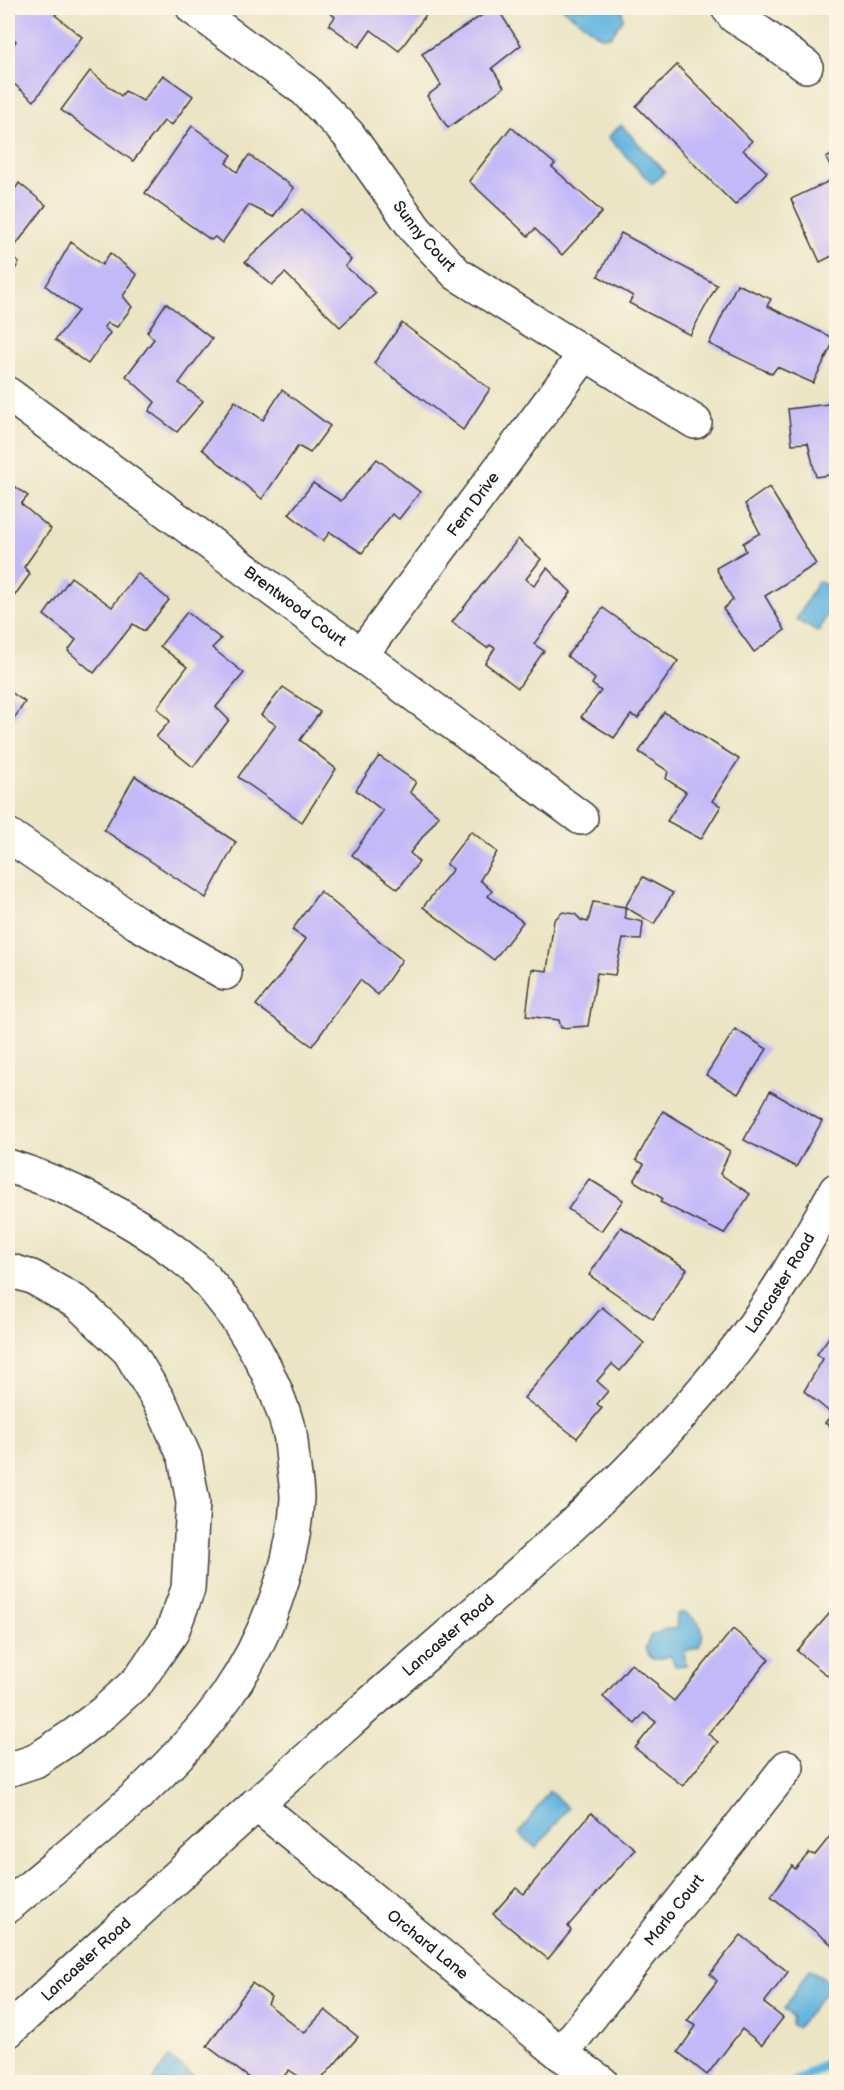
<svg xmlns="http://www.w3.org/2000/svg" width="844" height="2090" font-family="'Balsamiq Sans',sans-serif">
	<style>
		.water { fill: #64b6e0; stroke: #40697e; stroke-width: 1.5 }
		.lines { fill: none; stroke-linecap: round; stroke-linejoin: round }
		.stream { stroke: #64b6e0; stroke-width: 10 }
		.building { fill: #c3b8f8 }
		.minor-casing { stroke: #3b3a35; stroke-width: 36 }
		.highway-casing { stroke: #3b3a35; stroke-width: 36 }
		.minor { stroke: #fff; stroke-width: 33 }
		.highway { stroke: #fff; stroke-width: 33 }
		.labels { text-anchor: middle; dominant-baseline: central; stroke-width: 4.5; stroke-linejoin: round; paint-order: stroke }
		.street-label { font-size: 16px; fill: #1c1c1c; stroke: #fcf5e5 }
	</style>
	<rect width="100%" height="100%" fill="#fcf5e5"/>
	<filter id="ink" filterUnits="userSpaceOnUse"><feTurbulence type="fractalNoise" baseFrequency=".0167" numOctaves="2"/><feDisplacementMap in="SourceGraphic" scale="12" xChannelSelector="R" yChannelSelector="G"/><feConvolveMatrix kernelMatrix="1 2 1 2 8 2 1 2 1" color-interpolation-filters="sRGB"/></filter>
	<filter id="wash" filterUnits="userSpaceOnUse"><feTurbulence type="fractalNoise" baseFrequency=".008" numOctaves="4" result="noise"/><feDisplacementMap in="SourceGraphic" scale="24" xChannelSelector="R" yChannelSelector="G"/><feGaussianBlur stdDeviation="1.35" result="paint"/><feColorMatrix in="noise" values="0 0 0 0 0 0 0 0 0 0 0 0 0 0 0 0 0 1.4 0 .05"/><feComposite in="paint" operator="in"/></filter>
	<g filter="url(#wash)">
		<rect width="100%" height="100%" fill="#ebe5c5"/>
		<!-- water -->
		<g class="water">
			<polygon points="562,8 617,8 622,11 623,19 611,36 601,37"/>
			<polygon points="621,125 665,172 652,184 608,137"/>
			<polygon points="818,581 836,590 836,598 818,632 796,620"/>
			<path d="M685 1612C699 1622 708 1629 699 1647L684 1652 686 1665 675 1666 671 1656C664 1657 659 1660 652 1659L645 1649 650 1636 666 1629H676L677 1614Z"/>
			<polygon points="549,1791 568,1808 536,1848 519,1834"/>
			<polygon points="809,1969 832,1984 797,2028 791,2024 793,2018 784,2009"/>
			<polygon points="169,2057 195,2077 191,2082 152,2082"/>
		</g>
		<g class="lines">
			<!-- stream -->
			<polyline class="stream" points="795,2082 836,2058"/>
		</g>
		<g id="blocks">
			<!-- building -->
			<g class="building">
				<polygon points="13,8 61,8 55,15 82,37 34,101 8,79 8,54 16,41 8,34 8,15"/>
				<polygon points="324,8 431,8 399,51 371,30 359,47 329,25 335,17"/>
				<polygon points="493,8 497,8 521,45 492,68 504,87 448,128 427,96 441,85 422,54"/>
				<polygon points="677,65 752,141 743,150 767,172 735,205 636,106"/>
				<polygon points="90,71 121,96 125,91 143,101 163,75 193,96 172,125 164,121 133,161 61,110"/>
				<polygon points="192,126 232,155 226,163 237,172 249,155 294,188 273,217 249,205 222,243 215,237 211,240 145,193"/>
				<polygon points="511,127 555,164 552,167 602,212 562,255 535,229 528,236 469,181"/>
				<polygon points="836,153 836,254 820,262 791,199 836,178 826,158"/>
				<polygon points="19,183 46,205 9,254 19,263 8,280 8,196 10,197"/>
				<polygon points="302,209 351,260 345,266 376,293 340,327 285,273 272,285 245,262"/>
				<polygon points="621,233 717,285 690,335 629,303 633,296 598,276"/>
				<polygon points="71,242 102,265 110,253 137,275 123,296 132,307 117,327 107,323 104,327 110,333 88,364 55,340 78,311 46,286"/>
				<polygon points="737,284 771,299 767,306 835,339 813,383 777,367 772,374 709,344"/>
				<polygon points="166,303 212,339 179,383 203,401 177,432 149,411 155,402 126,376 154,339 147,332"/>
				<polygon points="402,323 490,389 463,430 374,363"/>
				<polygon points="282,390 330,426 310,453 298,446 262,499 202,449 235,401 263,420"/>
				<polygon points="836,403 836,474 816,477 808,443 792,444 788,409"/>
				<polygon points="377,459 420,492 399,519 392,514 362,553 330,532 323,541 289,514 313,483 341,501"/>
				<polygon points="8,482 28,496 21,504 51,529 24,567 30,574 10,602 8,600"/>
				<polygon points="769,487 816,564 765,596 785,630 754,652 723,609 733,600 716,568 746,551 743,543 760,533 745,504"/>
				<polygon points="518,539 541,559 526,579 534,586 547,568 571,592 534,644 544,651 518,688 485,663 495,648 490,645 487,648 452,622"/>
				<polygon points="137,573 169,600 144,631 133,624 94,673 68,651 76,640 44,615 71,577 112,607"/>
				<polygon points="603,608 678,661 638,718 631,715 614,738 581,717 601,691 592,684 595,679 567,656"/>
				<polygon points="187,612 221,639 212,648 244,673 216,707 229,720 193,767 156,737 170,721 157,708 187,667 160,646"/>
				<polygon points="283,687 320,712 300,740 336,769 302,822 238,777 276,725 261,715"/>
				<polygon points="8,690 25,702 8,728"/>
				<polygon points="664,712 739,759 712,801 721,806 701,839 667,821 686,792 666,779 668,771 639,752"/>
				<polygon points="379,756 416,782 410,792 439,816 410,853 419,862 398,889 352,855 383,811 356,790"/>
				<polygon points="135,776 236,842 206,898 104,830"/>
				<polygon points="471,831 497,852 480,880 492,891 488,896 523,922 494,960 423,907 453,869 446,864"/>
				<polygon points="643,877 673,893 654,924 625,907"/>
				<polygon points="320,891 402,960 378,995 360,980 312,1046 256,1005 279,977 306,939 292,930"/>
				<polygon points="593,902 625,907 625,918 643,922 641,940 623,939 615,975 597,973 588,1026 561,1028 559,1020 526,1016 532,969 547,971 554,920 563,912 575,914 581,920 588,922"/>
				<polygon points="735,1029 767,1049 738,1094 706,1075"/>
				<polygon points="770,1091 822,1121 796,1167 744,1140"/>
				<polygon points="663,1111 730,1151 720,1174 750,1194 724,1234 660,1202 662,1198 634,1181 644,1164 636,1160"/>
				<polygon points="589,1179 623,1200 601,1231 568,1209"/>
				<polygon points="621,1227 687,1269 653,1319 589,1275"/>
				<polygon points="602,1307 644,1343 620,1371 612,1364 597,1381 608,1391 597,1404 602,1408 577,1438 524,1398"/>
				<polygon points="836,1327 836,1430 825,1423 832,1414 804,1391 823,1359 817,1354"/>
				<polygon points="836,1606 836,1675 833,1680 797,1651"/>
				<polygon points="733,1629 769,1659 708,1734 718,1742 683,1786 635,1748 656,1722 644,1713 635,1724 603,1697 631,1664 657,1684 658,1688 674,1701"/>
				<polygon points="591,1813 635,1849 568,1926 571,1931 548,1959 493,1914 516,1888 524,1894"/>
				<polygon points="836,1829 836,1948 771,1896 792,1866 795,1869 809,1853 815,1855"/>
				<polygon points="741,1935 788,1972 764,2003 783,2018 762,2045 742,2029 707,2075 678,2052 696,2026 687,2021 717,1981 710,1974"/>
				<polygon points="252,1983 271,1997 268,2004 304,2033 325,2010 358,2037 319,2082 307,2082 289,2070 279,2082 244,2082 248,2077 207,2046"/>
			</g>
		</g>
	</g>
	<g filter="url(#ink)">
		<use href="#blocks" fill-opacity="0" stroke="#3b3a35" stroke-width="1.5"/>
		<g class="lines">
			<defs>
				<g id="minor">
					<path id="s1" d="M193 8 305 90 348 134 416 230 457 274 695 422"/>
					<polyline points="728,8 735,17 759,32 806,66"/>
					<path id="s2" d="M8 394 581 818"/>
					<path id="s3" d="M361 655 585 354"/>
					<polyline points="8,835 137,923 225,973"/>
					<path id="s4" d="M256 1804 561 2054 601 2082"/>
					<path id="s5" d="M8 2031C121 1928 233 1824 348 1723 479 1607 618 1497 727 1361 770 1308 803 1248 836 1190"/>
					<path id="s6" d="M561 2054 787 1767"/>
				</g>
				<g id="highway">
					<path d="M8 1166C64 1183 128 1216 175 1252 182 1258 191 1264 198 1271 240 1315 274 1373 290 1434 292 1445 292 1457 294 1468 295 1478 297 1488 297 1498 294 1566 265 1641 226 1697 168 1779 84 1841 8 1906"/>
					<polyline points="8,1270 32,1277 78,1303 129,1351 162,1406 185,1458 193,1502 188,1589 172,1632 138,1681 104,1712 74,1735 35,1761 8,1770"/>
				</g>
			</defs>
			<!-- minor casing -->
			<use href="#minor" class="minor-casing"/>
			<!-- highway casing -->
			<use href="#highway" class="highway-casing"/>
			<!-- minor -->
			<use href="#minor" class="minor"/>
			<!-- highway -->
			<use href="#highway" class="highway"/>
		</g>
	</g>
	<g class="labels">
		<!-- street labels -->
		<g class="street-label">
			<text stroke="none"><textPath href="#s1" startOffset="328">Sunny Court</textPath></text>
			<text stroke="none"><textPath href="#s3" startOffset="188">Fern Drive</textPath></text>
			<text stroke="none"><textPath href="#s2" startOffset="357">Brentwood Court</textPath></text>
			<text stroke="none"><textPath href="#s5" startOffset="1078">Lancaster Road</textPath></text>
			<text stroke="none"><textPath href="#s5" startOffset="592">Lancaster Road</textPath></text>
			<text stroke="none"><textPath href="#s6" startOffset="183">Marlo Court</textPath></text>
			<text stroke="none"><textPath href="#s4" startOffset="222">Orchard Lane</textPath></text>
			<text stroke="none"><textPath href="#s5" startOffset="106">Lancaster Road</textPath></text>
		</g>
	</g>
	<!-- margin -->
	<rect width="844" height="2090" fill="none" stroke="#fcf5e5" stroke-width="30"/>
</svg>
